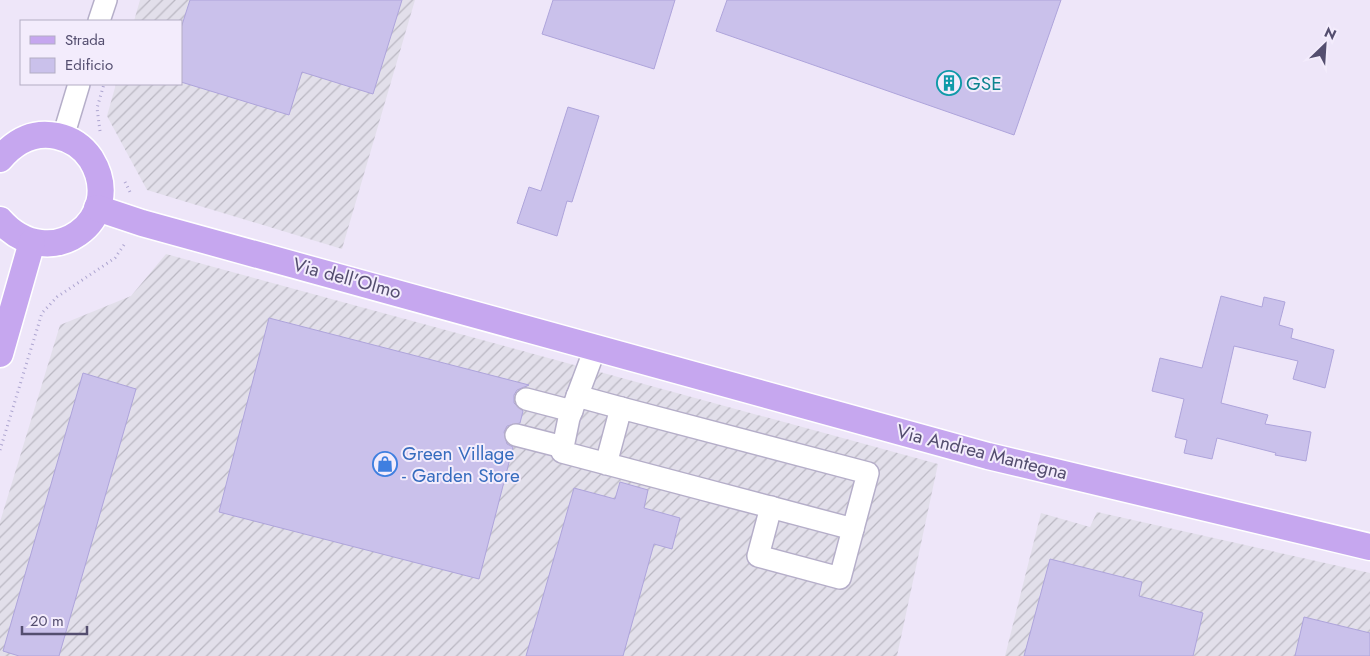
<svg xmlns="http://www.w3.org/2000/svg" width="1370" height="656" font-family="Jost,sans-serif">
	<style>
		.industrial { fill: url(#industrial-furrows) }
		.building { fill: #cac1eb; stroke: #aea4db }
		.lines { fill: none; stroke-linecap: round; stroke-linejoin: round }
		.minor-casing { stroke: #b5aec9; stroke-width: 24 }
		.major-casing { stroke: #fff; stroke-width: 29 }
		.path { stroke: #ada5d0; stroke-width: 3; stroke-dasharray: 1 4; stroke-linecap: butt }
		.minor { stroke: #fff; stroke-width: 21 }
		.major { stroke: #c6a7ef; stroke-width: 26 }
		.labels { text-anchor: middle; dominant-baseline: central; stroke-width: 4; stroke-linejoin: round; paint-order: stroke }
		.culture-label { font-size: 19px; fill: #0d838f; stroke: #f3ecfc; text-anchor: start }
		.street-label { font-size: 19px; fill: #544e6f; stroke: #f3ecfc }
		.shop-label { font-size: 19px; fill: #366cbe; stroke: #f3ecfc; text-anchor: start }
	</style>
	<defs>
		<pattern id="industrial-furrows" width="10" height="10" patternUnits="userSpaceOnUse" patternTransform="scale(1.25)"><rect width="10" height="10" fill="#e2dfea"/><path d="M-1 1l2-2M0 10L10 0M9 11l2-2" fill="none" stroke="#bab7c2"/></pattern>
	</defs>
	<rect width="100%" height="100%" fill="#eee6f9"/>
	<!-- industrial -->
	<g class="industrial">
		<polygon points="140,0 415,0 342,249 147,190 107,116 116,84 181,84 181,21 134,21"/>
		<polygon points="166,254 938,464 897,656 0,656 0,522 60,325 131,296"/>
		<polygon points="1097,512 1370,573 1370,656 1005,656 1041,513 1090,527"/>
	</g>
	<!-- building -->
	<g class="building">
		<polygon points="190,0 402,0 373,94 302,72 289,115 181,82 181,28"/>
		<polygon points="553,0 675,0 654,69 542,34"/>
		<polygon points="727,0 1061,0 1014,135 716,31"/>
		<polygon points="568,107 599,116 572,202 567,201 557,236 517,223 529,187 541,191"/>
		<polygon points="1221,296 1262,307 1264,297 1285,302 1279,325 1293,329 1291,338 1334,350 1325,388 1293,379 1298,361 1234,346 1221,403 1268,415 1265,424 1311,432 1306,461 1275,455 1276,453 1217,438 1212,459 1184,453 1187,440 1175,437 1184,399 1152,391 1160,358 1202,368"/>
		<polygon points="269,318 529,385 517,390 514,395 514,403 523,411 520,423 507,426 504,432 507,444 513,447 479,579 219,512"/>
		<polygon points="83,373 136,389 59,656 19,656 3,651"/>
		<polygon points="620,482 648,490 644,508 680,518 672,549 654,544 623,656 526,656 574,488 615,499"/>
		<polygon points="1050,559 1142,582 1139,596 1203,613 1193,656 1024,656"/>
		<polygon points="1304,617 1370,633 1370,656 1295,656"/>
	</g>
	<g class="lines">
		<defs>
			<g id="minor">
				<polyline points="99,21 106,0"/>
				<polyline points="63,137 79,84"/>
				<path d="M596 346 569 418 562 452C659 478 756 503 853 529L868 473 621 408 606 464"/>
				<polyline points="577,396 621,408"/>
				<polyline points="526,399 572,411"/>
				<polyline points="516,435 563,447"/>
				<polyline points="771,507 758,556 840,578 853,529"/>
			</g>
			<g id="major">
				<path d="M0 159C15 141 34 131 57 136 71 139 83 147 91 159 128 219 50 277 0 220"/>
				<polyline points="97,208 142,223 988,456 1370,547"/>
				<polyline points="0,354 32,242"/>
			</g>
		</defs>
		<!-- minor casing -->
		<use href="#minor" class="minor-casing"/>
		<!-- major casing -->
		<use href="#major" class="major-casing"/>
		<!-- path -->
		<g class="path">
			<polyline points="100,131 97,108 104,84"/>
			<polyline points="125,182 131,194"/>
			<polyline points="0,450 42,313 57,297 115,258 126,242"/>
		</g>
		<!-- minor -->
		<use href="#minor" class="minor"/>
		<!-- major -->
		<use href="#major" class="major"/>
	</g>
	<!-- icons -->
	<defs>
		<symbol id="building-ring" viewBox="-11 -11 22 22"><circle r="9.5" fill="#f3ecfc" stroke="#0f9aa8" stroke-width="1.5"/><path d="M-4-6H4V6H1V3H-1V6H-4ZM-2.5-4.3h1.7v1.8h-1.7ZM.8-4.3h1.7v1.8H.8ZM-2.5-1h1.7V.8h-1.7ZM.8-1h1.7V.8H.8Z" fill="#0f9aa8"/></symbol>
		<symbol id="shop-ring" viewBox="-11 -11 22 22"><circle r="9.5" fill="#f3ecfc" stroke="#3f7fe0" stroke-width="1.5"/><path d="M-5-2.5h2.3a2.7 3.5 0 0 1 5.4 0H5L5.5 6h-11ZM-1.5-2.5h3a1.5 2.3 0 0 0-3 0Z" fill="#3f7fe0"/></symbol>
	</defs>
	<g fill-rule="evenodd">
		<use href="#building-ring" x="935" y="69" width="28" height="28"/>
		<use href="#shop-ring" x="371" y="450" width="28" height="28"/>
	</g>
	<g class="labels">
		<!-- culture labels -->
		<g class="culture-label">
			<text x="966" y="83">GSE</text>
		</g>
		<!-- street labels -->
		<g class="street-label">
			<text transform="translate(347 278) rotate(15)">Via dell'Olmo</text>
			<text transform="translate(982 452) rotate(14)">Via Andrea Mantegna</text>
		</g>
		<!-- shop labels -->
		<g class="shop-label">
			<text x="402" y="453">Green Village<tspan x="402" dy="22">- Garden Store</tspan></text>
		</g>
	</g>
	<!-- legend -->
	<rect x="20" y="20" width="162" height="65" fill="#f3ecfc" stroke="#b3adc4"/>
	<rect x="30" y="36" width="25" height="8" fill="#c6a7ef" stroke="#b3adc4"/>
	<text x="65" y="45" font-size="15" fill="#544e6f">Strada</text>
	<rect x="30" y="58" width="25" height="15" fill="#cac1eb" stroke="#b3adc4"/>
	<text x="65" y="70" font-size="15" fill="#544e6f">Edificio</text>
	<!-- north arrow -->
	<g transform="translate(1325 45) rotate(25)" stroke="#f3ecfc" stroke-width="4" paint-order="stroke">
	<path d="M0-4L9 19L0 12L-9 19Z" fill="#544e6f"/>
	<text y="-8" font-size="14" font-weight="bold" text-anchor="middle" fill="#544e6f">N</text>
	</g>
	<!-- scale -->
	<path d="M22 626v8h65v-8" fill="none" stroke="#544e6f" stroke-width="2.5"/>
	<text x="30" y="626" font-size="15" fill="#544e6f" stroke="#f3ecfc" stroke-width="4" paint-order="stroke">20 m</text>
</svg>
